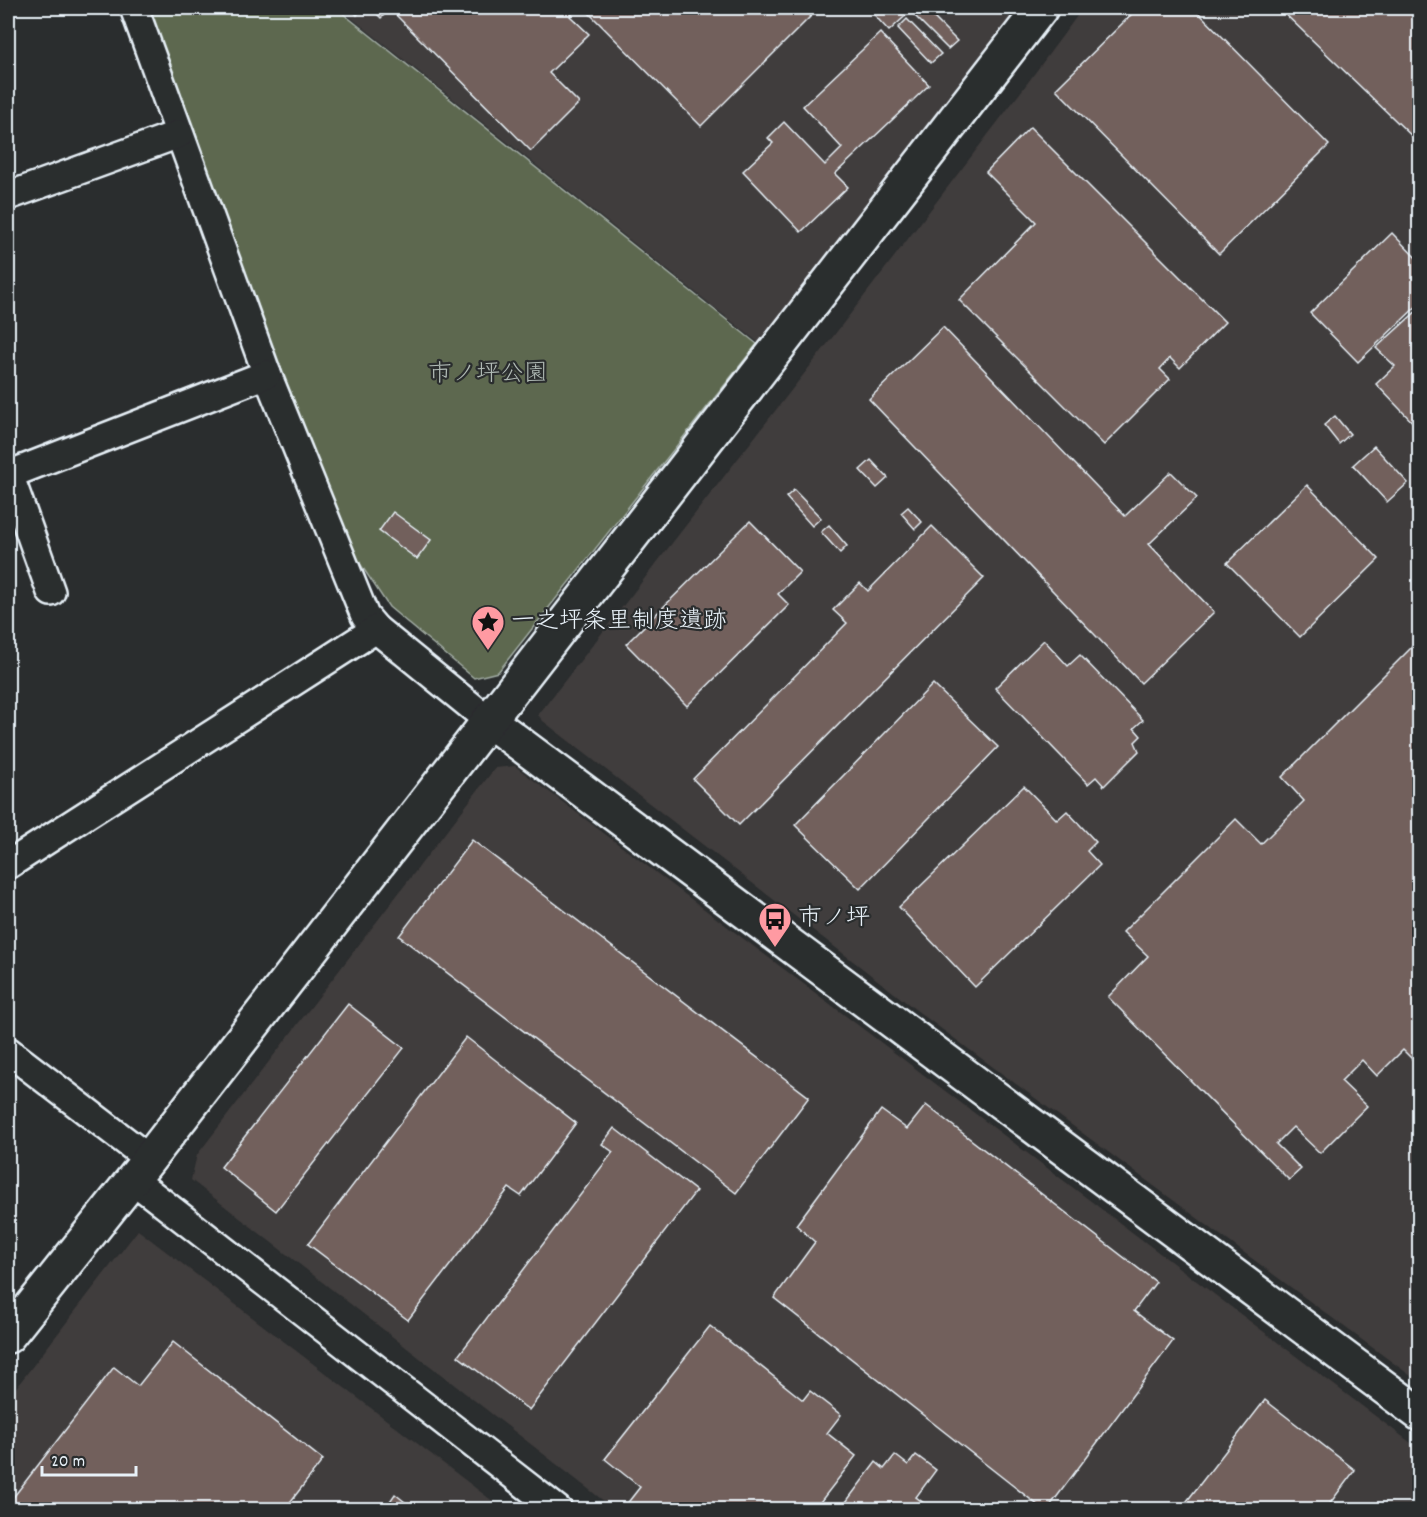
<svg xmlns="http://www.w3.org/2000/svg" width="1427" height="1517" font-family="Dekko,'Klee One',sans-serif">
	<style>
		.built { fill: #403c3c }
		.green { fill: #5d6850; stroke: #a2aca4; stroke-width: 1.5 }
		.building { fill: #72605b; stroke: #e8f1f8; stroke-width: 1.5 }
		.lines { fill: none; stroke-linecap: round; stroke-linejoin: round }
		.street-casing { stroke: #e8f1f8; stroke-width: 32 }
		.secondary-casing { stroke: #e8f1f8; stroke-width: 38 }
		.street { stroke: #2a2d2e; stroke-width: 27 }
		.secondary { stroke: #2a2d2e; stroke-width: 33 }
		.labels { text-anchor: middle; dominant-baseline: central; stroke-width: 4.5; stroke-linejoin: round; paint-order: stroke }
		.park-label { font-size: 24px; fill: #b0bab5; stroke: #2a2d2e }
		.poi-label { font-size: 24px; fill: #e8f1f8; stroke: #2a2d2e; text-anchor: start }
	</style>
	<rect width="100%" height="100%" fill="#2a2d2e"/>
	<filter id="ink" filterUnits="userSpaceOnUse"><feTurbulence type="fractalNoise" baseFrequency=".0167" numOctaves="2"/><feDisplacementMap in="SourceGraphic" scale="12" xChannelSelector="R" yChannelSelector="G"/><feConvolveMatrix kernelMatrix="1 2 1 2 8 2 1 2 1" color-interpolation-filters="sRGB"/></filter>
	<g filter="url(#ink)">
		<!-- built -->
		<g class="built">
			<polygon points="339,8 1021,8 760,344"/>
			<polygon points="1083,8 1419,8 1419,1382 920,1013 543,721 538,715 825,347 1023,89"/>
			<polygon points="515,766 1419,1449 1419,1509 614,1509 191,1180 197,1155 495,768"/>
			<polygon points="138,1230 503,1509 8,1509 8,1398"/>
		</g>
		<!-- green -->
		<polygon class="green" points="143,8 336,8 757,344 498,672 474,678 389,607 353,553 186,131"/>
		<!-- building -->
		<g class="building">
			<polygon points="349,8 364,8 357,15"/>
			<polygon points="371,8 579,8 570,16 589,34 549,73 579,103 531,151 390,9 381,18"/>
			<polygon points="584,8 819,8 701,126"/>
			<polygon points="868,8 914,8 889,31"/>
			<polygon points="919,8 924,8 957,41 948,49 913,14"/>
			<polygon points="1138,8 1194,8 1329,145 1219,254 1056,89"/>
			<polygon points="1279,8 1420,8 1420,144"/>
			<polygon points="907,19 941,54 931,63 898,28"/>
			<polygon points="880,33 929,85 835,174 848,187 801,232 743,171 773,143 768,138 784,122 825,165 842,148 803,106"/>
			<polygon points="1030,127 1225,322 1180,368 1170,358 1160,369 1170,379 1104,445 959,300 1036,222 986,172"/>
			<polygon points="1392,233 1420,262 1420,303 1358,362 1310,313"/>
			<polygon points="1420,308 1420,430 1376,384 1395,366 1376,348"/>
			<polygon points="943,327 1125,516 1171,472 1197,498 1149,544 1214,612 1141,683 869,399"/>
			<polygon points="1335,416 1350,434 1339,444 1324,425"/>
			<polygon points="1374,446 1408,483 1387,502 1353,465"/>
			<polygon points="871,460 888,478 877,488 860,470"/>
			<polygon points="1307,485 1379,559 1300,637 1227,563"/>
			<polygon points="794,490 821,518 812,526 786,497"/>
			<polygon points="908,507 922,522 915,529 901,513"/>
			<polygon points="393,512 431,540 417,559 379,531"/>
			<polygon points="750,521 800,572 778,594 789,605 687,706 626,644"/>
			<polygon points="829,525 847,546 840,553 821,532"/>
			<polygon points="932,526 984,578 739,825 693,779 847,623 833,610 860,583 868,591"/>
			<polygon points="1420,639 1420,1067 1403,1050 1377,1076 1362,1060 1341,1081 1367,1106 1320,1153 1293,1127 1276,1144 1301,1169 1289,1180 1108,997 1148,956 1123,932 1236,819 1261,844 1304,801 1282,777"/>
			<polygon points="1044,640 1068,666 1080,655 1143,720 1134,728 1141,736 1135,742 1139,751 1104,786 1096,777 1088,784 995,688"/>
			<polygon points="933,684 998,747 860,889 795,825"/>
			<polygon points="1024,786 1057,820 1067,811 1096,842 1087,851 1100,865 975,987 899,907"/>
			<polygon points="472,840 809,1097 736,1193 399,936"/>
			<polygon points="348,1004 404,1048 276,1211 221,1167"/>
			<polygon points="466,1037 576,1123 521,1196 509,1188 408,1320 308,1244"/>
			<polygon points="926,1105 1156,1282 1134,1311 1173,1341 1047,1510 1044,1510 774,1298 815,1242 796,1225 881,1110 907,1129"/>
			<polygon points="614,1128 696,1191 529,1410 458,1356 613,1152 602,1144"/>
			<polygon points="710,1326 803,1400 810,1391 841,1415 827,1433 856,1456 814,1510 670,1510 664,1505 661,1510 632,1510 626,1505 640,1487 605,1459"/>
			<polygon points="173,1342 323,1460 284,1510 8,1510 8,1504 114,1367 138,1386"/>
			<polygon points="1265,1400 1355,1470 1325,1510 1180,1510"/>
			<polygon points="895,1455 908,1465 916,1455 936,1470 916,1497 933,1510 840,1510 876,1462 884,1469"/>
			<polygon points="395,1494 415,1510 384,1510"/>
		</g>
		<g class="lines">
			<defs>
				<g id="street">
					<polyline points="134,8 267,374 365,616 376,629"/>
					<polyline points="8,196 179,134"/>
					<polyline points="9,474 51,592"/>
					<polyline points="8,475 267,374"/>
					<polyline points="8,865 376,629 488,720"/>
					<polyline points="8,1051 149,1159"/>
					<polyline points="132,1179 558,1510"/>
				</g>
				<g id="secondary">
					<polyline points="488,720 1420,1414"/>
					<polyline points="8,1336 149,1159 1041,8"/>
				</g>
			</defs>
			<!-- street casing -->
			<use href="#street" class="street-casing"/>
			<!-- secondary casing -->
			<use href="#secondary" class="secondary-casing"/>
			<!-- street -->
			<use href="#street" class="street"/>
			<!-- secondary -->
			<use href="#secondary" class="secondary"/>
		</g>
	</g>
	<!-- icons -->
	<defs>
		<symbol id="sight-pin" viewBox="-11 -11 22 30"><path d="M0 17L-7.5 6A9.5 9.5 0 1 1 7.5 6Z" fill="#ff9aa2" stroke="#2a2d2e"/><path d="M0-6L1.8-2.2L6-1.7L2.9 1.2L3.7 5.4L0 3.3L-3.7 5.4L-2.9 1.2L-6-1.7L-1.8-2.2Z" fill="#111"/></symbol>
		<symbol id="bus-pin" viewBox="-11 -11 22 30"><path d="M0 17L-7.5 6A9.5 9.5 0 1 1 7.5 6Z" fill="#ff9aa2" stroke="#2a2d2e"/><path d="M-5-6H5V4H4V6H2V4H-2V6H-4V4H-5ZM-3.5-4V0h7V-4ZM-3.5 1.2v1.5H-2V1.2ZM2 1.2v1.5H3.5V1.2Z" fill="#111"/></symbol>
	</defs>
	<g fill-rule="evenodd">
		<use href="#sight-pin" x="469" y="603" width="38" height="52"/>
		<use href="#bus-pin" x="756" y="900" width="38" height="52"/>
	</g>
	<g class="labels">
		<!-- park labels -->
		<g class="park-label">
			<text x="488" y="375">市ノ坪公園</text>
		</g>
		<!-- poi labels -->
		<g class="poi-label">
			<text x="511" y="622">一之坪条里制度遺跡</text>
			<text x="798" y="919">市ノ坪</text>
		</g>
	</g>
	<!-- margin -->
	<rect width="1427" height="1517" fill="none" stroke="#2a2d2e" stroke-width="30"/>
	<rect x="15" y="15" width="1397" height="1487" fill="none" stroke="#e8f1f8" stroke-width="2" filter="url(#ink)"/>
	<!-- scale -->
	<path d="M42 1466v9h94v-9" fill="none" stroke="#e8f1f8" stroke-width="3"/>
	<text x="51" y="1466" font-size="18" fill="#e8f1f8" stroke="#2a2d2e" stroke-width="4.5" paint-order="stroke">20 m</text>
</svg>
